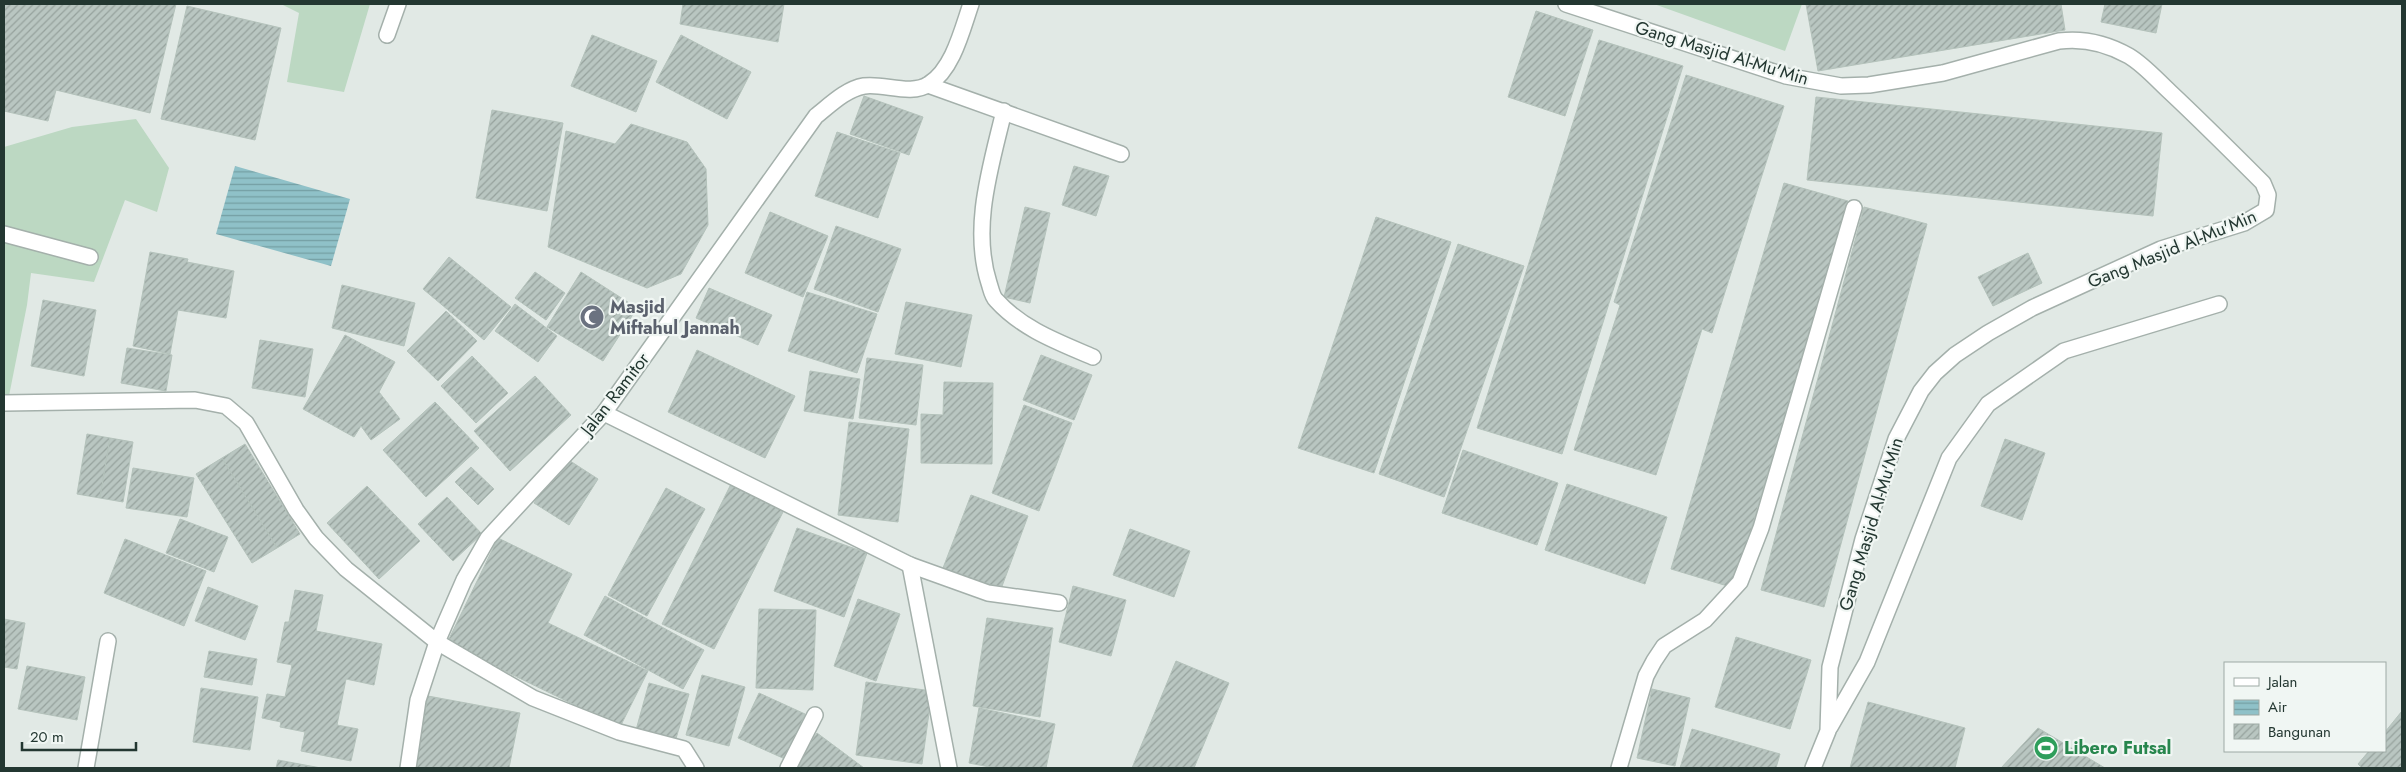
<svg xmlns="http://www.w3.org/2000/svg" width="2406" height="772" font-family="Jost,sans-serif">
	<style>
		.garden { fill: #bcd8c2 }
		.water { fill: url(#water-rules) }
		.building { fill: url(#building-hatch); stroke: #b4c2bb }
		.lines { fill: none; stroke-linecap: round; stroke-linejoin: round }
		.minor-casing { stroke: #a4b0ab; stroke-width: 18 }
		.minor { stroke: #fff; stroke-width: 15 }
		.labels { text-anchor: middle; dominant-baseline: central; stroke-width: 4.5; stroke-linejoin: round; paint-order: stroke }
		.street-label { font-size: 18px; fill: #233731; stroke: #f0f6f3 }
		.worship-label { font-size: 18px; font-weight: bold; fill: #5b616d; stroke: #f0f6f3; text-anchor: start }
		.leisure-label { font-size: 18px; font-weight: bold; fill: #27864d; stroke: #f0f6f3; text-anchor: start }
	</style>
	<defs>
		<pattern id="water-rules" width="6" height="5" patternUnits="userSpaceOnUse" patternTransform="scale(1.25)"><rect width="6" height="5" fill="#8fc1c8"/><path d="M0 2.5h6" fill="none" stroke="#749ea3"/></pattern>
		<pattern id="building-hatch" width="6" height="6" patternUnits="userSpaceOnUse" patternTransform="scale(1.25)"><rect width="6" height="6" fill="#b9c6c1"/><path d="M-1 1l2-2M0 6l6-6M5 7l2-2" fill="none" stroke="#96a29d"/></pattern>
	</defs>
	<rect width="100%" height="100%" fill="#e1e9e5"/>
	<!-- garden -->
	<g class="garden">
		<polygon points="281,4 370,4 344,92 287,82 299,13"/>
		<polygon points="1654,4 1802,4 1785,51"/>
		<polygon points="136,119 169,168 157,212 125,200 94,282 31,273 27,305 7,406 4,405 4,147 72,127"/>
	</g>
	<!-- water -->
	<polygon class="water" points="235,166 350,199 331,266 216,234"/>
	<!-- building -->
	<g class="building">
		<polygon points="4,4 176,4 150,113 56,90 48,121 4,111"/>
		<polygon points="683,4 784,4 778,42 680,24"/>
		<polygon points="1806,4 2061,4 2065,30 1818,71"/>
		<polygon points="2105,4 2162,4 2156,33 2101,22"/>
		<polygon points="187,6 281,28 255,140 161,119"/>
		<polygon points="1536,11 1593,30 1565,116 1508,97"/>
		<polygon points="592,35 657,61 636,112 571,86"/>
		<polygon points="681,35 751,72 727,119 656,82"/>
		<polygon points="1599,40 1683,66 1562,454 1477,428"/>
		<polygon points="1686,75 1784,106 1712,333 1702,329 1656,475 1574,450 1620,305 1614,302"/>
		<polygon points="864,96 923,117 909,155 850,134"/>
		<polygon points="1816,97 2162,133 2153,216 1807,180"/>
		<polygon points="492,110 563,123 547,211 476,198"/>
		<polygon points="631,124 687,142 706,169 708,225 681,274 647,288 548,247 566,131 615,144"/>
		<polygon points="837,132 900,153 878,218 815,196"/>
		<polygon points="1074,166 1109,176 1096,216 1062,205"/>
		<polygon points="1784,183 1848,201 1734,588 1671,569"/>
		<polygon points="1025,207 1050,213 1030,303 1004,297"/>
		<polygon points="1864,207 1927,224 1824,607 1761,590"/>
		<polygon points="770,212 828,236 803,297 745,273"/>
		<polygon points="1376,217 1451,242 1374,473 1298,448"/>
		<polygon points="836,226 901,249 878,312 814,289"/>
		<polygon points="1458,244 1524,266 1444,497 1379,474"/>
		<polygon points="150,252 188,259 187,262 234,271 226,318 178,310 170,354 133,346"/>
		<polygon points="2028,253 2042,283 1993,306 1978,277"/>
		<polygon points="449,257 511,307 484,340 423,289"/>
		<polygon points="535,272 565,293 546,320 515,298"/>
		<polygon points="581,272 637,308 603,361 547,327"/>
		<polygon points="342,285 415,303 404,346 332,328"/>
		<polygon points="709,288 772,315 758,345 696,318"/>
		<polygon points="807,292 877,314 857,373 788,351"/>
		<polygon points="43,300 96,310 84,376 31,366"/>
		<polygon points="906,302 972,315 961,367 895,354"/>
		<polygon points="515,304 557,336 538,362 495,331"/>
		<polygon points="446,311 477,341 438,381 407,351"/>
		<polygon points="345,335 395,362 379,392 400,419 371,440 361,426 354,437 303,409"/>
		<polygon points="260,340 313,349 305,397 252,388"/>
		<polygon points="127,348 172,355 166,391 121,383"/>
		<polygon points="697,350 795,396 765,458 668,412"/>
		<polygon points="1041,355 1092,375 1074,420 1023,400"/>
		<polygon points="472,356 508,393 476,423 441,386"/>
		<polygon points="867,358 923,365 916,425 859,418"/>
		<polygon points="810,371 860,379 853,419 804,411"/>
		<polygon points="535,376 571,415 510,471 474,431"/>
		<polygon points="944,382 993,383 992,464 921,463 921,414 943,415"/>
		<polygon points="435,402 479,448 426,497 383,450"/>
		<polygon points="1024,405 1072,423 1039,511 992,493"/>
		<polygon points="849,422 909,429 898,522 838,515"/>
		<polygon points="87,434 110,438 100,498 77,494"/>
		<polygon points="110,438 133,442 123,502 100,498"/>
		<polygon points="2005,439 2045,453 2022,520 1981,506"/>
		<polygon points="245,444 300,534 277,548 222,458"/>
		<polygon points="1463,450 1558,483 1537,545 1442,513"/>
		<polygon points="564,457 598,479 569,525 534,503"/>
		<polygon points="222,458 277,548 252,563 196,474"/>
		<polygon points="471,467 494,489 478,505 455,482"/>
		<polygon points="133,468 194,478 187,517 126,508"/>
		<polygon points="731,484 784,510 714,649 662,624"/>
		<polygon points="1567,484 1667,517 1645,584 1545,550"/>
		<polygon points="367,486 420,541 379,579 327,523"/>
		<polygon points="666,488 705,509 647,616 608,595"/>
		<polygon points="971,495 1028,516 1001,589 943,568"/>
		<polygon points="447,497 482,534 453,561 418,524"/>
		<polygon points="180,519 228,537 214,572 166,553"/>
		<polygon points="797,528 867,553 844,617 774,591"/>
		<polygon points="1130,529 1190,551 1174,597 1113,575"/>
		<polygon points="498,538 572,574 548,623 648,671 620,727 447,643"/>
		<polygon points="125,539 206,571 184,626 104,593"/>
		<polygon points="1073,586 1126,600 1111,656 1059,642"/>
		<polygon points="208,587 258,606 245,640 195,621"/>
		<polygon points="295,590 323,595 316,631 382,644 374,685 346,679 337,725 358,729 351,761 301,751 305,732 280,727 281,722 262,718 267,694 285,697 292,665 277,662 285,622 289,622"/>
		<polygon points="605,596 704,650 683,689 584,635"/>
		<polygon points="858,599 900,614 876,681 834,666"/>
		<polygon points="759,609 816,610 813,690 756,688"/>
		<polygon points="987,618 1053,628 1040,717 973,706"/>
		<polygon points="4,619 25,623 17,669 4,667"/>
		<polygon points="1736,637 1811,660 1790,729 1715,707"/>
		<polygon points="209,651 257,659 252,685 204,677"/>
		<polygon points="1176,661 1229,683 1194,768 1132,768"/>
		<polygon points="27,666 85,677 77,720 18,709"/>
		<polygon points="702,675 745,687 729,746 686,735"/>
		<polygon points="866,682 932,691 922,764 856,755"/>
		<polygon points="649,683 689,694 675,742 636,730"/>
		<polygon points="201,688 258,697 250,750 193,742"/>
		<polygon points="1652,689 1690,698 1675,766 1637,758"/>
		<polygon points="759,693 805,714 785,759 738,738"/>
		<polygon points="428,696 520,713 509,768 414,768"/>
		<polygon points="1868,702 1965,728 1955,768 1850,768"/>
		<polygon points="979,708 1055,724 1046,768 995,768 969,763"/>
		<polygon points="2402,711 2402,768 2362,768 2358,764 2369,751 2385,751 2385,732"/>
		<polygon points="2038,728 2105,768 2001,768"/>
		<polygon points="1692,729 1780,754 1776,768 1680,768"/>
		<polygon points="817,733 864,768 791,768"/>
		<polygon points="278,760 321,768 276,768"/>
	</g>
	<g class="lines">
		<defs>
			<g id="minor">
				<path d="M1566 4 1786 76 1841 86 1869 85 1943 73 2059 41C2083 38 2108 44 2129 56 2144 65 2157 80 2170 92 2202 122 2232 152 2263 183L2268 195 2266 210 2244 223 2161 249 2032 308 1988 333 1955 355 1935 373 1921 391 1896 439 1863 539 1830 667 1828 731 1813 768"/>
				<polyline points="387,35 398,4"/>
				<polyline points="928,85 1121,154"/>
				<path d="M1004 111C991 166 971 227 989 283 991 289 992 296 996 300 1022 329 1058 342 1093 357"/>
				<polyline points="4,234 90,257"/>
				<polyline points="4,403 195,400 226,406 246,423 296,510 316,538 346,569 437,642 533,698 619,732 684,749 696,768"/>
				<polyline points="604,413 910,565 988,593 1059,603"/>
				<polyline points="910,565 949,768"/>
				<polyline points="1830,727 1867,662 1949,458 1988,404 2064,351 2219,304"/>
				<polyline points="86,768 108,641"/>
				<path d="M408 768 418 700 437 642 464 580 488 538 604 413 816 116C830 105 846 89 864 86 884 83 911 96 929 84 953 69 962 30 971 4"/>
				<polyline points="788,768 815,715"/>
				<polyline points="1619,768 1646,676 1654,661 1664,646 1705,620 1740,582 1761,528 1854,208"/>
			</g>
		</defs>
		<!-- minor casing -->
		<use href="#minor" class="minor-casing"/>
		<!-- minor -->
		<use href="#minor" class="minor"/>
	</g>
	<!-- icons -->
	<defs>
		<symbol id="mosque-disc" viewBox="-11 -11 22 22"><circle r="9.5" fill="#6b7280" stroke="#f0f6f3"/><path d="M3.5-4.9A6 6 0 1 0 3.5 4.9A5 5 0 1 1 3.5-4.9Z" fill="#fff"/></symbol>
		<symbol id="stadium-disc" viewBox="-11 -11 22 22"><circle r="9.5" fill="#2e9e5b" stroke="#f0f6f3"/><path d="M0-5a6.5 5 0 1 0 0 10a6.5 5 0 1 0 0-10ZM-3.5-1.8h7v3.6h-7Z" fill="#fff"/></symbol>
	</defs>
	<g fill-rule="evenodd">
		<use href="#mosque-disc" x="578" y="303" width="28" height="28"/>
		<use href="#stadium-disc" x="2032" y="734" width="28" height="28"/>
	</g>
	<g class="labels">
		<!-- street labels -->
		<g class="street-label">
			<text transform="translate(1722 53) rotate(17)">Gang Masjid Al-Mu'Min</text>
			<text transform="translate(2172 249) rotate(-22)">Gang Masjid Al-Mu'Min</text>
			<text transform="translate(615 394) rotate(-52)">Jalan Ramitor</text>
			<text transform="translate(1871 524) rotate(-73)">Gang Masjid Al-Mu'Min</text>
		</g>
		<!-- worship labels -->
		<g class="worship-label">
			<text x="610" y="307">Masjid<tspan x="610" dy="21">Miftahul Jannah</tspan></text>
		</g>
		<!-- leisure labels -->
		<g class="leisure-label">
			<text x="2064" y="748">Libero Futsal</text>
		</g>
	</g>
	<!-- border -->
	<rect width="2406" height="772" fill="none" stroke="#233731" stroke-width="10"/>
	<!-- legend -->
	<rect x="2224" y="662" width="162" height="90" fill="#f0f6f3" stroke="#9eaaa5"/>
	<rect x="2234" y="678" width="25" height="8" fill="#ffffff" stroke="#9eaaa5"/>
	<text x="2268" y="687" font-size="15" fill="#233731">Jalan</text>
	<rect x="2234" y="700" width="25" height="15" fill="url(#water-rules)" stroke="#9eaaa5"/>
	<text x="2268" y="712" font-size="15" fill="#233731">Air</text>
	<rect x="2234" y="724" width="25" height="15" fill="url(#building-hatch)" stroke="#9eaaa5"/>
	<text x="2268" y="737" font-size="15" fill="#233731">Bangunan</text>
	<!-- scale -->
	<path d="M22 742v8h114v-8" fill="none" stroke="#233731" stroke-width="2.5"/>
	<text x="30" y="742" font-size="15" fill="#233731" stroke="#f0f6f3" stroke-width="4" paint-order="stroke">20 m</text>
</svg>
